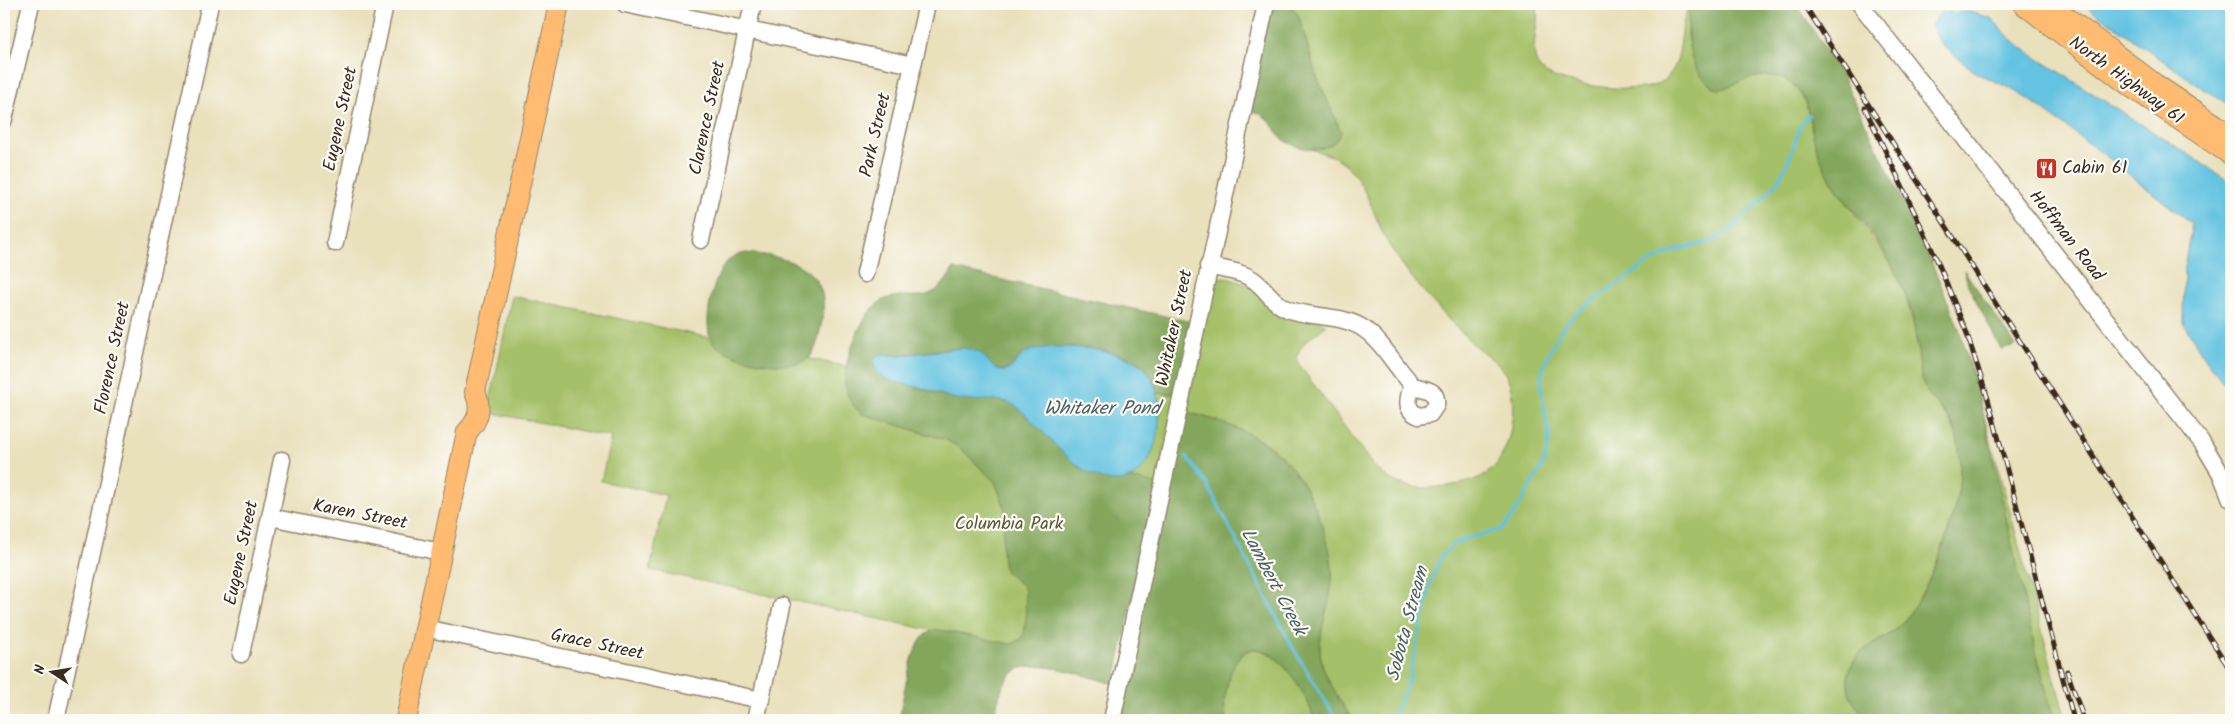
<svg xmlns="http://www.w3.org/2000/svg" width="2235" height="724" font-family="Kalam,sans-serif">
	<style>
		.green { fill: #a4c067; stroke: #707542 }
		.forest { fill: #83a65c; stroke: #5f683d }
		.water { fill: #63c3e1; stroke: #4f7680 }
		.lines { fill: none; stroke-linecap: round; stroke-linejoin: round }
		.stream { stroke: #63c3e1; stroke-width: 3 }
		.minor-casing { stroke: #92856d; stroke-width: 19 }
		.major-casing { stroke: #92856d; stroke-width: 22 }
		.minor { stroke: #fff; stroke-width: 16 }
		.major { stroke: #febb71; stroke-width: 20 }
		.rail-casing { stroke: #3b2a1e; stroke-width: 5 }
		.rail { stroke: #fdfcf7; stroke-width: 3; stroke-dasharray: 9; stroke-linecap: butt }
		.labels { text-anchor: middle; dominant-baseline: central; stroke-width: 4.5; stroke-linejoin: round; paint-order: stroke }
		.street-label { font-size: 18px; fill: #3b2a1e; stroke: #fdfcf7 }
		.poi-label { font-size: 18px; fill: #3b2a1e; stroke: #fdfcf7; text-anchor: start }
		.park-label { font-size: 18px; fill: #5a5734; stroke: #fdfcf7 }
		.water-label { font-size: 19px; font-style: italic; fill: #496062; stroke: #fdfcf7 }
	</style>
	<rect width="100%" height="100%" fill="#fdfcf7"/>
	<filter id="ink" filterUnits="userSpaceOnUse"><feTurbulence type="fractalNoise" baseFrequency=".02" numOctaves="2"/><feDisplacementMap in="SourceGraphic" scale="10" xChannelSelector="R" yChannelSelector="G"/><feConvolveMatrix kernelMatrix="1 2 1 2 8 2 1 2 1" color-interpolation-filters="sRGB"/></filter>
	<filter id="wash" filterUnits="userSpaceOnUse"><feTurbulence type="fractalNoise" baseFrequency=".0096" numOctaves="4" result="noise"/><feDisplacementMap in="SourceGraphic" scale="20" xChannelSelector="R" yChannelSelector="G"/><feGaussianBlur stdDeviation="1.12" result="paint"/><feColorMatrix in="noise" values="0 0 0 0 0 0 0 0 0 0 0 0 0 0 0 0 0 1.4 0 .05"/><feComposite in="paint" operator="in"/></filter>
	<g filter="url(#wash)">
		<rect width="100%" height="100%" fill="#e9e0bc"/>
		<!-- green -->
		<g class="green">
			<path d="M1287 4H1536C1542 25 1527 48 1539 67 1551 85 1630 92 1649 87 1657 85 1664 81 1669 75 1685 57 1678 22 1690 4 1686 35 1685 67 1714 87 1736 82 1766 68 1788 81 1813 97 1811 140 1824 167 1841 202 1871 230 1891 264 1913 301 1916 343 1924 385 1930 398 1939 406 1948 418 1959 432 1960 455 1960 473 1959 514 1927 600 1897 628 1882 642 1860 646 1851 666 1842 689 1853 708 1872 720H1352C1342 703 1324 678 1321 659 1316 636 1330 604 1332 580 1333 559 1327 540 1320 521 1294 448 1253 430 1182 411L1214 278C1232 271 1307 315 1327 325 1315 335 1294 345 1298 363L1369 460C1388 484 1409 490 1439 487 1456 485 1477 482 1490 471 1513 452 1521 393 1502 369 1494 359 1482 353 1473 344 1452 324 1432 302 1414 280 1402 265 1391 250 1382 232 1372 209 1364 181 1344 163 1333 154 1315 151 1302 147 1318 150 1334 150 1341 132L1316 75 1299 17 1296 11Z"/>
			<polygon points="512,296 1157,432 1160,411 1158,393 1176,394 1117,670 650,570 666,495 601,481 611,437 488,412"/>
			<polygon points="1970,364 2066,720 2054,720 2034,644"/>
			<path d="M1254 649C1286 652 1308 692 1314 720H1226C1220 698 1227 654 1254 649Z"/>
		</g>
		<!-- forest -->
		<g class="forest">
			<path d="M1271 4C1284 4 1293 4 1299 17L1316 75 1341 132C1332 155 1300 152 1283 139 1275 133 1273 123 1266 118 1261 113 1254 112 1248 110Z"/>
			<path d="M1690 4H1797L1843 78 1858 108 1926 249 1959 328 1983 413 2034 644 2054 720H1872C1853 709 1842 688 1851 666 1860 646 1883 642 1897 628 1928 600 1959 514 1960 473 1960 456 1959 432 1949 418 1941 407 1930 400 1924 386 1918 370 1919 351 1916 334 1913 315 1906 295 1898 277 1888 255 1873 234 1858 216 1847 202 1835 189 1827 173 1823 164 1818 154 1815 143 1808 121 1811 96 1789 82 1768 68 1741 81 1720 90 1685 74 1686 36 1690 4Z"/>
			<path d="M745 253C792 256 834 270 821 325 819 336 817 348 810 357 794 374 722 359 711 340 702 321 714 270 731 258 735 255 740 254 745 253Z"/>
			<path d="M953 269 1192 322 1176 394 1158 393C1155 381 1148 369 1137 362 1114 348 1054 342 1028 352 1015 357 1013 373 997 370L956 348 902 355 881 354 879 373 887 379 957 399 999 400 1011 403 1020 409 1042 431 1126 480 1131 478 1157 484 1114 684C1092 678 1035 657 1015 671 1001 681 997 704 994 720H899C903 700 910 642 929 632 932 630 936 630 940 630L1011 644 1020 640 1024 634 1026 619 1025 590 1022 585 1007 573 1003 565 1002 548 1005 508 995 482 960 448 946 440 862 414C853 407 846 395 845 384 843 363 860 317 877 304 906 283 927 316 953 269Z"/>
			<polygon points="1964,270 2016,346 2001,350 1968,285"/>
			<path d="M1182 411C1252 429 1292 447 1319 517 1327 538 1333 558 1332 580 1331 605 1316 636 1321 659 1324 678 1342 703 1352 720H1314C1307 687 1252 608 1230 675 1225 690 1223 704 1226 720H1117Z"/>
		</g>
		<!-- water -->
		<g class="water">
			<polygon points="2083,4 2231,4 2231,106 2202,88"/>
			<polygon points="1969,12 1991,18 2011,39 2034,56 2191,156 2231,183 2231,393 2205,358 2183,323 2184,267 2192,224 2107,157 2033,102 2006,86 1978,74 1943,46 1931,25 1940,13"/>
			<path d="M963 348C969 349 976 350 981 354 989 359 993 372 1004 371 1014 370 1018 356 1027 352 1052 341 1115 349 1138 363 1174 386 1163 483 1115 481 1083 480 1055 444 1034 423 1026 415 1018 406 1007 402 992 398 977 402 962 400 948 398 936 392 922 388 909 384 877 383 874 364 874 359 875 357 879 355H902Z"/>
		</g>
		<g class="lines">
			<!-- stream -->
			<g class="stream">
				<polyline points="1186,456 1207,484 1293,648 1337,720"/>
				<polyline points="1389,720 1397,708 1408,683 1431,582 1441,557 1452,545 1459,541 1502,529 1514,514 1541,469 1547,451 1549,435 1541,389 1542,372 1549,353 1565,324 1581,309 1648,263 1675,250 1713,241 1732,228 1765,196 1779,180 1791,155 1800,125 1809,115"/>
			</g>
		</g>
	</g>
	<g filter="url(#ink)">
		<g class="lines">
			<defs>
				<g id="minor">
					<polyline points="625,4 913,65"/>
					<polyline points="1860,4 2203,444 2221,474 2231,499"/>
					<polyline points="4,119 31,4"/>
					<polyline points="701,240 753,4"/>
					<polyline points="335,243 385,4"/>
					<path d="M1208 266C1224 270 1242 271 1255 281 1267 290 1273 303 1287 309 1310 318 1339 314 1361 327 1378 337 1391 359 1404 375 1407 378 1410 384 1414 386 1426 390 1438 389 1436 405L1430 414 1419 416C1404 410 1408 398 1412 385"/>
					<polyline points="865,274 927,4"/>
					<polyline points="270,517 441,552"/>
					<polyline points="425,628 761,700"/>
					<polyline points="241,654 282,460"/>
					<polyline points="56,720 210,4"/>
					<polyline points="756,720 782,606"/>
					<polyline points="1112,720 1266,4"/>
				</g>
				<g id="major">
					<polyline points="2023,4 2134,89 2231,155"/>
					<polyline points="2049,4 2155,84 2231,135"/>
					<path d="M406 720 467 432C479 420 482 408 475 392L559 4"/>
				</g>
			</defs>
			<!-- minor casing -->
			<use href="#minor" class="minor-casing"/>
			<!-- major casing -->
			<use href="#major" class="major-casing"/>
			<!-- minor -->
			<use href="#minor" class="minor"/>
			<!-- major -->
			<use href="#major" class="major"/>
			<defs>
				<g id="rail">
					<polyline points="1804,4 2231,671"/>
					<polyline points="1865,108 1937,260 1966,331 1988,399 2074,720"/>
					<polyline points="2067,671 2084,720"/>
				</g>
			</defs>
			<!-- rail casing -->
			<use href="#rail" class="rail-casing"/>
			<!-- rail -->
			<use href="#rail" class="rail"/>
		</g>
	</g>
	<!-- icons -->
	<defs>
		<symbol id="restaurant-square" viewBox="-11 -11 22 22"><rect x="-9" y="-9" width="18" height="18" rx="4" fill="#c8321e" stroke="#fdfcf7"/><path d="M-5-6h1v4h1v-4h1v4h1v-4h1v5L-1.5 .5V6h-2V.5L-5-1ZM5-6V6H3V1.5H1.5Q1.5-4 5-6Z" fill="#fff"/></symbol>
	</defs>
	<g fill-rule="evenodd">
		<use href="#restaurant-square" x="2034" y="156" width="25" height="25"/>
	</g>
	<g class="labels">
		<!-- street labels -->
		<g class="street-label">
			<text transform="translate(2126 81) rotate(36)">North Highway 61</text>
			<text transform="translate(708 118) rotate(-78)">Clarence Street</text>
			<text transform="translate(341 119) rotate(-78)">Eugene Street</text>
			<text transform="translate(876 135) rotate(-77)">Park Street</text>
			<text transform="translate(2066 236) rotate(52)">Hoffman Road</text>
			<text transform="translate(1175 328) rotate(-78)">Whitaker Street</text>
			<text transform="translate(113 358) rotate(-78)">Florence Street</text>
			<text transform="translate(360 515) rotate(11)">Karen Street</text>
			<text transform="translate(242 553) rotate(-78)">Eugene Street</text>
			<text transform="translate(597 645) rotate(12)">Grace Street</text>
		</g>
		<!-- poi labels -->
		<g class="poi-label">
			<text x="2062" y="168">Cabin 61</text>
		</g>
		<!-- park labels -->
		<g class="park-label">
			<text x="1009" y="524">Columbia Park</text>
		</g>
		<!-- water labels -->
		<g class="water-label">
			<text x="1102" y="409">Whitaker Pond</text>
			<text transform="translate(1273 582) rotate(62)">Lambert Creek</text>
			<text transform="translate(1408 624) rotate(-75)">Sobota Stream</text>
		</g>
	</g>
	<!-- margin -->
	<rect width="2235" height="724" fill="none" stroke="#fdfcf7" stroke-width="20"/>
	<!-- north arrow -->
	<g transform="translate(52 672) rotate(282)" stroke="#fdfcf7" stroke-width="4" paint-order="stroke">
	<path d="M0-4L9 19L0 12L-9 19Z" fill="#3b2a1e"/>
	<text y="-8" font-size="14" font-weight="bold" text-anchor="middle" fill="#3b2a1e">N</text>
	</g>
</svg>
